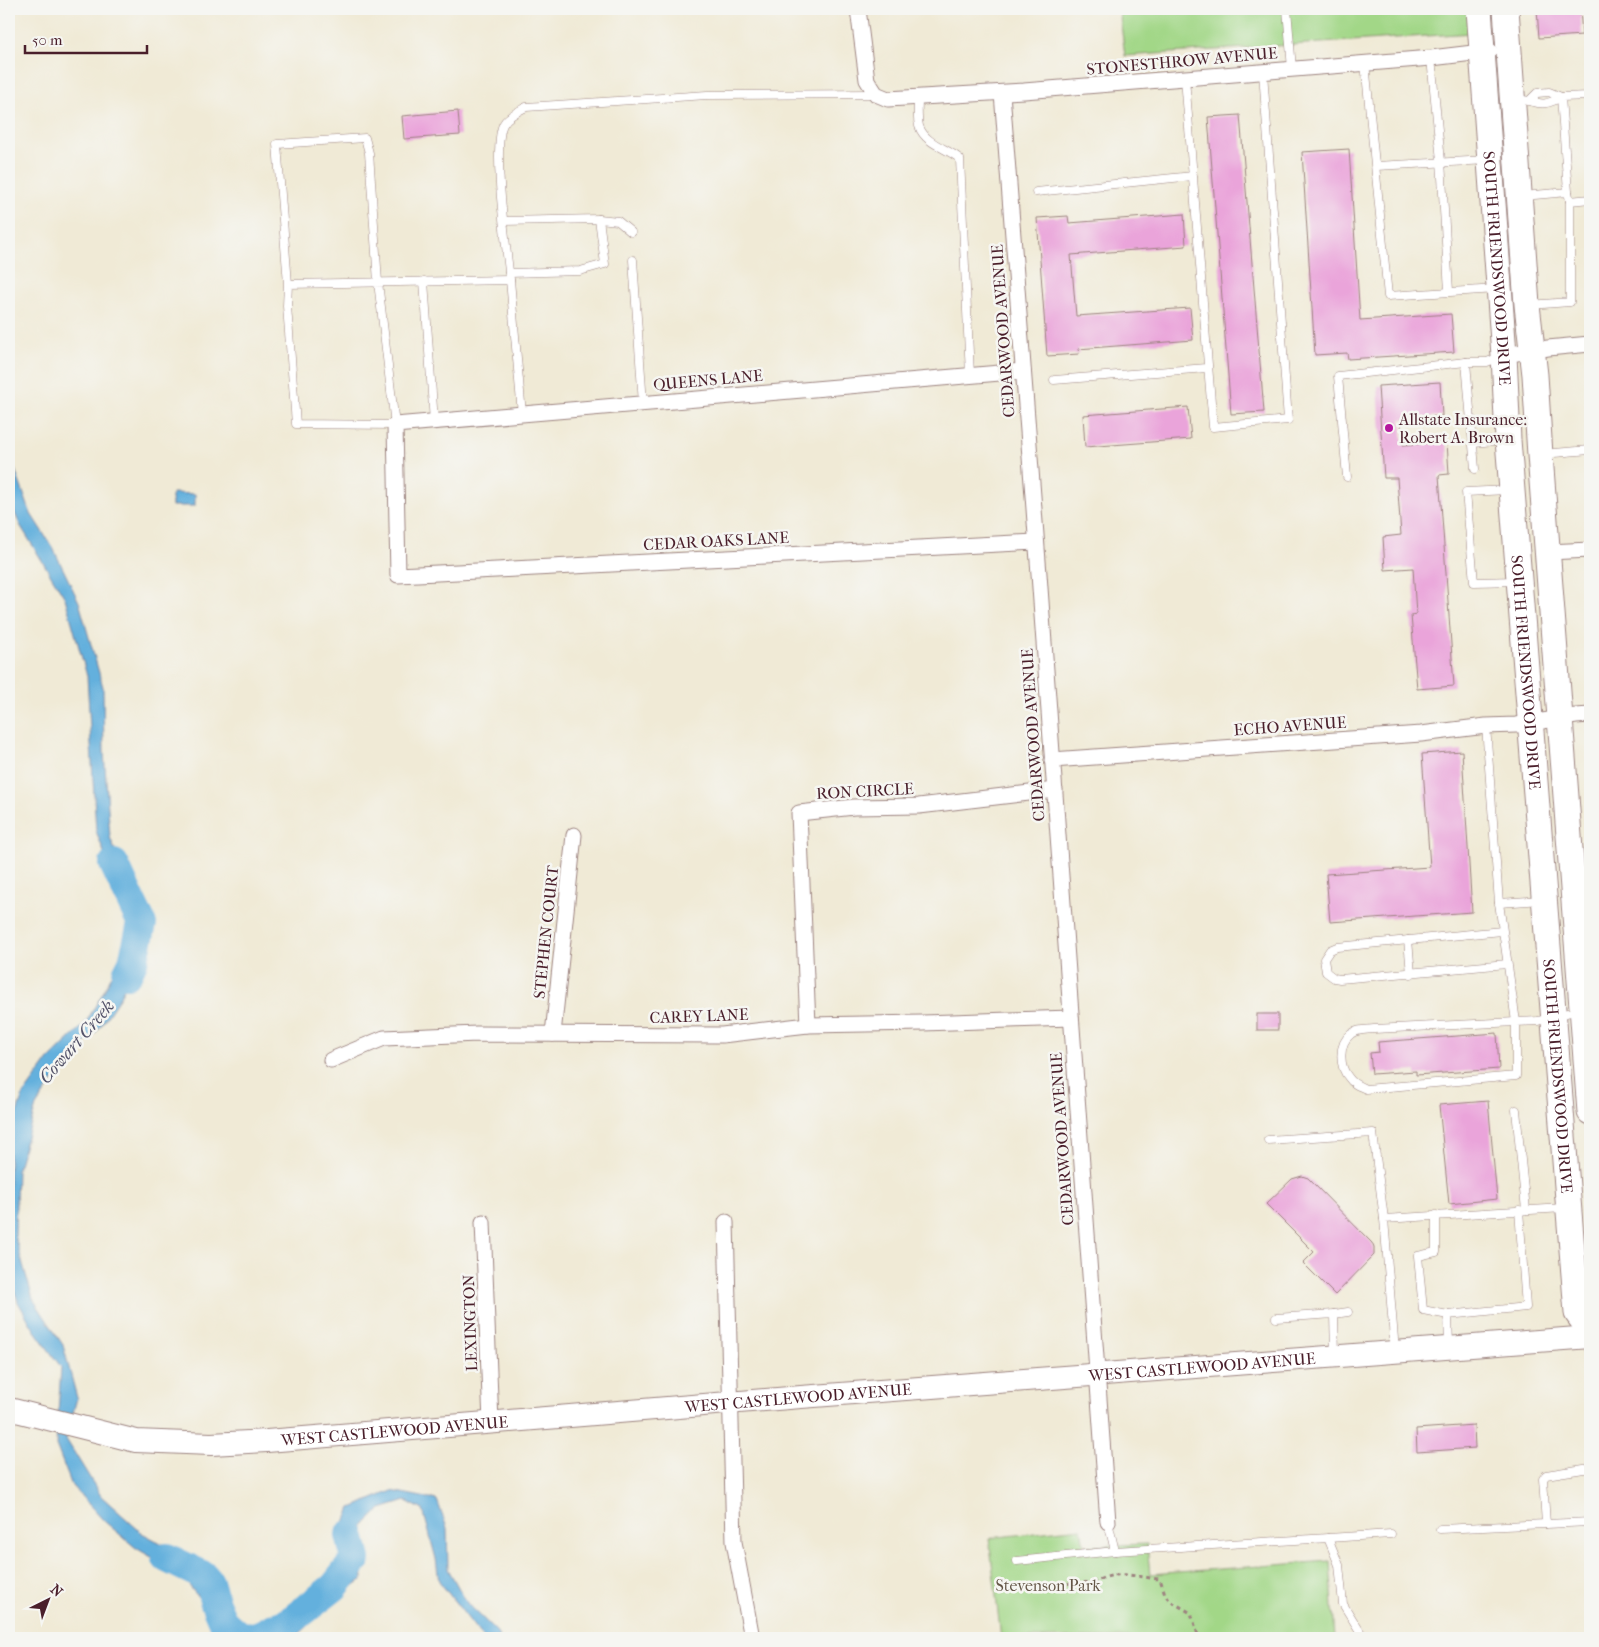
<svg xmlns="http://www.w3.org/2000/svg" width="1599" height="1647" font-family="'IM FELL French Canon',serif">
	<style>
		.green { fill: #a2d787; stroke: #767b59 }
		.water { fill: #64b0dd; stroke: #576884 }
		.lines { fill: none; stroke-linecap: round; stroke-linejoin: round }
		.river { stroke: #64b0dd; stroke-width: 30 }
		.building { fill: #eaa4da }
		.lane-casing { stroke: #9d8480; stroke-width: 9 }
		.street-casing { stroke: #9d8480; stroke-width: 17 }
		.secondary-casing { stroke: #9d8480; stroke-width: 24 }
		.primary-casing { stroke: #9d8480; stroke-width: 27 }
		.path { stroke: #9d8480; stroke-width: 3; stroke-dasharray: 4 4; stroke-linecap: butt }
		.lane { stroke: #fff; stroke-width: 8 }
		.street { stroke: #fff; stroke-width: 15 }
		.secondary { stroke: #fff; stroke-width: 22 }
		.primary { stroke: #fff; stroke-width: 25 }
		.poi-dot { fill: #b5179e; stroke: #f6f6f2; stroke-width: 2 }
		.labels { text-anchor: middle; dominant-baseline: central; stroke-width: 5; stroke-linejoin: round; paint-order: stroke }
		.street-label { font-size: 16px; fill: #4a1f2b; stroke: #f6f6f2 }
		.poi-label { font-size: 16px; fill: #4a1f2b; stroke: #f6f6f2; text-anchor: start }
		.park-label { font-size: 16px; fill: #645647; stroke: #f6f6f2 }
		.water-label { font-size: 18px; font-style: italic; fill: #535269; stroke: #f6f6f2 }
	</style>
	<rect width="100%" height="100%" fill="#f6f6f2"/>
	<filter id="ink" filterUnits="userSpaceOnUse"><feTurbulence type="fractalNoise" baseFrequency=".02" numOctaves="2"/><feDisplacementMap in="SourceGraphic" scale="10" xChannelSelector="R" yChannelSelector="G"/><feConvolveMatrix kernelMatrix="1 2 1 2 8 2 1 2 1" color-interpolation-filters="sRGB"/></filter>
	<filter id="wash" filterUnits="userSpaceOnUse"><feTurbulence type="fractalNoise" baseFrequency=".0096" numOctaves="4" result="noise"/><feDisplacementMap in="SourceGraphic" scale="20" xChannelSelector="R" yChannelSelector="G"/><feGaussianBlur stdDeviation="1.12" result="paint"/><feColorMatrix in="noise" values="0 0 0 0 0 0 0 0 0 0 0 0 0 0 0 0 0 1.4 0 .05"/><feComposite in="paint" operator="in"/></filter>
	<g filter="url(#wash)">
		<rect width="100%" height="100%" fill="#f0ead6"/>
		<!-- green -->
		<g class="green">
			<polygon points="1119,9 1470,9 1472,33 1125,56"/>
			<polygon points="1081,1528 1084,1546 1147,1544 1150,1574 1330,1561 1335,1638 1001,1638 989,1538"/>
		</g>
		<!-- water -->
		<g class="water">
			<polygon points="9,453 31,514 54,550 79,602 103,687 104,752 110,837 129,889 143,952 118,1000 98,1030 69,1057 36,1106 17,1171 15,1237 33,1299 63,1345 77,1398 66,1439 101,1496 142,1533 187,1557 218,1594 242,1638 269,1635 312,1604 347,1573 340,1534 351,1508 392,1491 437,1500 447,1528 448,1569 467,1603 497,1632 499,1638 483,1638 439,1581 436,1559 423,1510 406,1501 381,1509 360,1529 363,1579 340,1595 295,1638 224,1638 207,1608 179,1573 136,1548 104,1521 72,1486 56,1445 61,1367 35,1331 18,1302 9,1272 9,1136 23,1095 49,1059 85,1024 104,991 130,939 119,892 96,831 87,676 65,598 20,525 9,500"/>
			<polygon points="172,493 195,494 195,506 172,506"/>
		</g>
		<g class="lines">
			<!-- river -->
			<g class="river">
				<polyline points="114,864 142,924 133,962 127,974"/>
				<polyline points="167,1558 204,1576 209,1582 215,1603 223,1622 239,1636 256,1637 274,1628 288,1623 334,1587 356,1559 350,1535"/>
			</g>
		</g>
		<g id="blocks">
			<!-- building -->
			<g class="building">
				<polygon points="1537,9 1580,9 1582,35 1539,38"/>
				<polygon points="458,111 460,135 404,139 402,116"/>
				<polygon points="1240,115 1264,412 1231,414 1208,117"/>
				<polygon points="1349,149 1360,320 1451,314 1454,352 1348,359 1347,353 1315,355 1302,152"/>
				<polygon points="1184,214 1186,246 1071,255 1076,316 1190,308 1193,340 1078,349 1079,354 1047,356 1037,218 1068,216 1069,223"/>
				<polygon points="1440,382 1442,416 1401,419 1403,445 1447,442 1449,474 1439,475 1454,686 1417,689 1411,615 1416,614 1413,568 1385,570 1383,537 1401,535 1397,478 1384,478 1378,386"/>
				<polygon points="1188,407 1191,439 1085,447 1083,415"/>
				<polygon points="1462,751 1472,912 1330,922 1326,874 1430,867 1422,754"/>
				<rect x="1257" y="1014" width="21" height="16"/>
				<polygon points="1497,1033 1499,1069 1416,1075 1416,1071 1372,1074 1370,1053 1379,1052 1378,1042"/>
				<polygon points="1488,1101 1497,1199 1449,1204 1439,1105"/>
				<polygon points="1302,1176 1308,1178 1372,1243 1374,1248 1374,1255 1335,1295 1303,1263 1314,1252 1266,1204 1292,1179"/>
				<polygon points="1474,1425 1475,1448 1417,1452 1416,1429"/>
			</g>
		</g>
	</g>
	<g filter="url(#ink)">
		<use href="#blocks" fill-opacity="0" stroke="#9d8480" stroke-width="1"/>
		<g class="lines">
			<defs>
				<g id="lane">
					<polyline points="1287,9 1292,69"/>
					<polyline points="1431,58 1441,161 1449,291"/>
					<polyline points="1365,63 1388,296 1497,289"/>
					<polyline points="1185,78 1213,427 1288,420 1263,72"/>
					<path d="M918 98C918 106 917 118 919 126 925 144 947 148 960 159L970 375"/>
					<path d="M1517 99C1537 101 1541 109 1561 97L1549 92 1537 93 1530 100"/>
					<polyline points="1376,166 1488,160"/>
					<polyline points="1036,192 1193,176"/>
					<polyline points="1568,192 1561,97 1590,96"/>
					<polyline points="1523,196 1568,192 1570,201 1570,302 1529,305"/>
					<polyline points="1570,201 1590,199"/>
					<polyline points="599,219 618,221 631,232"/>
					<polyline points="504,221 599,219 605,264 580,271 509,273"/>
					<polyline points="633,260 643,404"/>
					<path d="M510 280C507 251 491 142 504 123 508 116 519 111 526 107L707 95 876 94"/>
					<polyline points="424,281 434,422"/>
					<path d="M288 284 277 144 365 138 369 153 378 282 395 425 296 424 287 306 288 284C362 283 436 281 510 280L522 414"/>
					<polyline points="1466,362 1475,469"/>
					<polyline points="1054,380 1207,368"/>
					<polyline points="1474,443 1504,440"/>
					<polyline points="1542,454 1590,450"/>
					<polyline points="1347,477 1338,376 1466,362 1487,362 1500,357"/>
					<polyline points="1508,490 1466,492 1474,582 1517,581"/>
					<path d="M1486 726 1499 903 1516 1022V1076L1366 1089C1359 1086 1353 1084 1349 1078 1339 1067 1338 1044 1351 1034 1357 1029 1366 1030 1374 1029L1516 1022 1538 1021 1578 1010"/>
					<polyline points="1499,903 1542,900"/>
					<polyline points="1502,931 1337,947 1330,950 1324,959 1326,972 1334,978 1340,979 1507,964"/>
					<polyline points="1408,940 1411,974"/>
					<polyline points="1516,1110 1526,1210"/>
					<polyline points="1268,1140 1373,1133 1384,1219"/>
					<polyline points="1436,1215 1436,1252 1418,1256 1423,1310 1448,1315"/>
					<polyline points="1334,1314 1348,1312"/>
					<polyline points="1276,1318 1334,1314 1335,1355"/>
					<polyline points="1449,1346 1448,1315 1526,1307 1519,1210"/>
					<polyline points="1395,1351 1384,1219 1564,1208"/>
					<polyline points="1590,1468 1546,1475 1543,1479 1546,1524 1590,1522"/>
					<polyline points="1108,1522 1115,1551 1328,1538 1339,1565 1343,1604 1364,1638"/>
					<polyline points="1440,1529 1546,1524"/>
					<polyline points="1328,1538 1391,1534"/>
					<polyline points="1017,1561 1115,1551"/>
				</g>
				<g id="street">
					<polyline points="858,9 867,80 876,94 888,99 1024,91 1431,58 1490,51"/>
					<polyline points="1002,93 1039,574 1108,1522"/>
					<polyline points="1504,355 1548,348 1590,344"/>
					<polyline points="1023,371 395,425 398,575 1036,542"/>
					<polyline points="1548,552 1590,550"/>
					<polyline points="1052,760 1421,734 1486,726 1516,725 1576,716 1590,715"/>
					<polyline points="808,1025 799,813 854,807 919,806 1055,790"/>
					<polyline points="553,1034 574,835"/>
					<polyline points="331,1060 384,1038 477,1034 722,1035 808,1025 923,1023 1071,1018"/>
					<polyline points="483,1222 491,1423"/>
					<polyline points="726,1222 734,1542 752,1638"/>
				</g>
				<g id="secondary">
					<path id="s1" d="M9 1409 136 1441 211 1444 267 1441 801 1397 1590 1337"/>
				</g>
				<g id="primary">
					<path id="s2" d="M1479 9 1504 355 1508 440 1577 1313 1590 1331"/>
					<polyline points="1506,9 1527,305 1535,375 1540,455 1590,1112"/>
				</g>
			</defs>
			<!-- lane casing -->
			<use href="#lane" class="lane-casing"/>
			<!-- street casing -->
			<use href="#street" class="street-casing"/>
			<!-- secondary casing -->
			<use href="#secondary" class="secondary-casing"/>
			<!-- primary casing -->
			<use href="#primary" class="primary-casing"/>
			<!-- path -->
			<path class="path" d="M1004 1587 1095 1582C1118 1569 1135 1577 1160 1579L1165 1594 1170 1601 1191 1613 1199 1638"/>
			<!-- lane -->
			<use href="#lane" class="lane"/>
			<!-- street -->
			<use href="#street" class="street"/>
			<!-- secondary -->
			<use href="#secondary" class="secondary"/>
			<!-- primary -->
			<use href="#primary" class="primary"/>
		</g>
	</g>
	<!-- markers -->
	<circle class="poi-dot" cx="1389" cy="428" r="5"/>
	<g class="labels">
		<!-- street labels -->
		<g class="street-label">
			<text transform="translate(1182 61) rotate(-5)">STONESTHROW AVENUE</text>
			<text stroke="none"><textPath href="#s2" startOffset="260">SOUTH FRIENDSWOOD DRIVE</textPath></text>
			<text transform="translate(1003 331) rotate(-94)">CEDARWOOD AVENUE</text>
			<text transform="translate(708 380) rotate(-5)">QUEENS LANE</text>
			<text transform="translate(716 541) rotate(-3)">CEDAR OAKS LANE</text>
			<text stroke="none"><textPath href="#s2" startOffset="665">SOUTH FRIENDSWOOD DRIVE</textPath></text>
			<text transform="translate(1290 726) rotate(-4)">ECHO AVENUE</text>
			<text transform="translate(1033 735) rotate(-94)">CEDARWOOD AVENUE</text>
			<text transform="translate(865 791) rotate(-3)">RON CIRCLE</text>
			<text transform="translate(546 932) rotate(-84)">STEPHEN COURT</text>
			<text transform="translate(699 1016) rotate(-2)">CAREY LANE</text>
			<text stroke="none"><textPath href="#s2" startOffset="1070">SOUTH FRIENDSWOOD DRIVE</textPath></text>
			<text transform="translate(1062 1139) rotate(-94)">CEDARWOOD AVENUE</text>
			<text transform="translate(470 1323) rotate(-92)">LEXINGTON</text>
			<text stroke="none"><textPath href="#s1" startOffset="1200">WEST CASTLEWOOD AVENUE</textPath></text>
			<text stroke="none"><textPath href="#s1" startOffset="795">WEST CASTLEWOOD AVENUE</textPath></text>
			<text stroke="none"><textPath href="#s1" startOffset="390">WEST CASTLEWOOD AVENUE</textPath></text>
		</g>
		<!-- poi labels -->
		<g class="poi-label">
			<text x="1399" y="419">Allstate Insurance:<tspan x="1399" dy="18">Robert A. Brown</tspan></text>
		</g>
		<!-- park labels -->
		<g class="park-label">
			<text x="1048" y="1585">Stevenson Park</text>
		</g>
		<!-- water labels -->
		<g class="water-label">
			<text transform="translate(77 1042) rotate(-49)">Cowart Creek</text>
		</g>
	</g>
	<!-- margin -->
	<rect width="1599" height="1647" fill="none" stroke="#f6f6f2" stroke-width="30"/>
	<!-- north arrow -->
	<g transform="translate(48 1600) rotate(42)" stroke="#f6f6f2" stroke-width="4" paint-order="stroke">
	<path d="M0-4L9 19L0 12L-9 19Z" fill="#4a1f2b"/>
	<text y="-8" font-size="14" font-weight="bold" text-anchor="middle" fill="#4a1f2b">N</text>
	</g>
	<!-- scale -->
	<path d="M25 45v8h122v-8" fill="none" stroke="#4a1f2b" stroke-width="2.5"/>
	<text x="32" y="45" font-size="15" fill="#4a1f2b" stroke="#f6f6f2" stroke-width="4" paint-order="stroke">50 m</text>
</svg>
